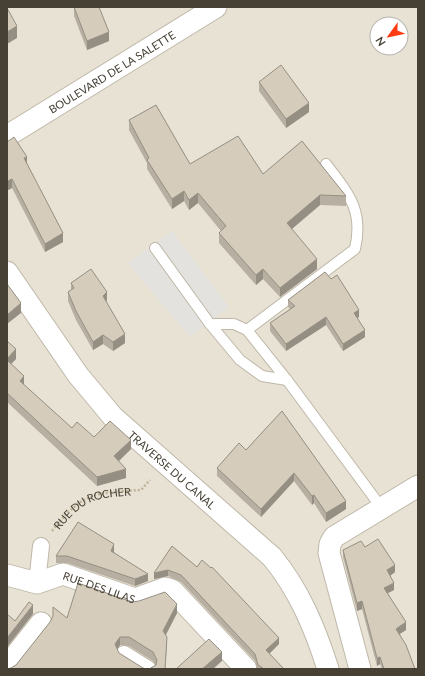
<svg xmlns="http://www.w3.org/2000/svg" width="425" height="676" font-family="Lato,sans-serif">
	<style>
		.residential { fill: #e8e2d4; fill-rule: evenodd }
		.parking { fill: #e4e2de }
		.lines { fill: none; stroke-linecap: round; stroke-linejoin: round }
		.service-casing { stroke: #bfb8a9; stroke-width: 12 }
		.pedestrian-casing { stroke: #bfb8a9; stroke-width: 18 }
		.minor-casing { stroke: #bfb8a9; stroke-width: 23 }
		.path { stroke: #c1b499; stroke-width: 2.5; stroke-dasharray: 2 2; stroke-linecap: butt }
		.service { stroke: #fff; stroke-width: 10 }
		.pedestrian { stroke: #fff; stroke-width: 16 }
		.minor { stroke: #fff; stroke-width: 21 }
		.wall { fill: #b7afa1 }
		.shaded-wall { fill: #958f83 }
		.building { fill: #d5ccbb; stroke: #958f83 }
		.labels { text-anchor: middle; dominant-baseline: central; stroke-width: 4; stroke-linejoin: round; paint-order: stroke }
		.street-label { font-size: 11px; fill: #464035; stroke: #fff }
	</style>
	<rect width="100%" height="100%" fill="#f3f0e6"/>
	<!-- residential -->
	<path class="residential" d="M7 7H418V669H7ZM377 24H401V48H377Z"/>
	<!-- parking -->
	<polygon class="parking" points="172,231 229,307 190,337 128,263"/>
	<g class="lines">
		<defs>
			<g id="service">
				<polyline points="155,248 210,324 234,324 247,330 287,380 381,507"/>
				<polyline points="210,324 240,360 262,376 287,380"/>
				<path d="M247 330 355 249C364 210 348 193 326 164"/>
			</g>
			<g id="pedestrian">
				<polyline points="37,583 41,546"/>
				<polyline points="124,654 148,669"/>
			</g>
			<g id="minor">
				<path id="s2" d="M7 136 216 7"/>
				<path id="s3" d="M7 272 78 375 113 417 272 557C299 590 315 628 328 669"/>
				<path id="s4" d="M7 575 37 583 63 574 135 599 165 588 172 590 246 669"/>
				<polyline points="7,666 41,623"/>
				<polyline points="360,669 329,553 330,544 334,537 418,486"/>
			</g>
		</defs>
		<!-- service casing -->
		<use href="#service" class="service-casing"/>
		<!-- pedestrian casing -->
		<use href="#pedestrian" class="pedestrian-casing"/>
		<!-- minor casing -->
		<use href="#minor" class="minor-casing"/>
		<!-- path -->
		<path class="path" id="s1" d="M52 531C83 492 93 493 141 490L150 480"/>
		<!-- service -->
		<use href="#service" class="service"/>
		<!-- pedestrian -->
		<use href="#pedestrian" class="pedestrian"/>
		<!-- minor -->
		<use href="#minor" class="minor"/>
	</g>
	<!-- wall -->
	<g class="wall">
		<polygon points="74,7 109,41 87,50 74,16"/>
		<polygon points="259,82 309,112 286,128 259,91"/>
		<polygon points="129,120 190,164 263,174 346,196 346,206 320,205 292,229 317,269 280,297 263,279 256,285 219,243 219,233 221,231 198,203 189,210 184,201 172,209 147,169 147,163 129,130"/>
		<polygon points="7,142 27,163 63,242 45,252 12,188 8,190 7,189"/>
		<polygon points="71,283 107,300 106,302 125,343 113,351 103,344 93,350 76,320 68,301 68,292 71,290"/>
		<polygon points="288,300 359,317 357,318 365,337 343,351 326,325 286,351 270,331 270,323 290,309 288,307"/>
		<polygon points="7,341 16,359 11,364 24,385 72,428 94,437 131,449 118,461 126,478 97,486 7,402"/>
		<polygon points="282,411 346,509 326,522 314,503 312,505 294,481 261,517 217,476 217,468 246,450"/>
		<polygon points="172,546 279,644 269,654 284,669 257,669 255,661 181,582 168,576 154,579"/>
		<polygon points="365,547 395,572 390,576 394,590 388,593 406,630 400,634 415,669 382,669 380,664 377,666 362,609 357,611 343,557 343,550"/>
		<polygon points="114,551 114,552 148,581 135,586 67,563 56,563 56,556"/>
		<polygon points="132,602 177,613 166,635 167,646 165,669 149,669 156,666 153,661 129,646 120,645 117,650 11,668 16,665 67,618"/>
	</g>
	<!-- shaded-wall -->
	<g class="shaded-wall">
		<polygon points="17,26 17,38 7,44 7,32"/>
		<polygon points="109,32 109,41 87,50 87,41"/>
		<polygon points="309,103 309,112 286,128 286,119"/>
		<polygon points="27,157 27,165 24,158"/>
		<polygon points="12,179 12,188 8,190 8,181"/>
		<polygon points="184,191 184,201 172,209 172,199"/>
		<polygon points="198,193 198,203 189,210 189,200"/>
		<polygon points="320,195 320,205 287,233 287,223"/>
		<polygon points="63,233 63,242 45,252 45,244"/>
		<polygon points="317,259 317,269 280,297 280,288"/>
		<polygon points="263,269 263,279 256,285 256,275"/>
		<polygon points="107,292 107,300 103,305 103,296"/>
		<polygon points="21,303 21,313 7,324 7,315"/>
		<polygon points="359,310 359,317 354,320 354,313"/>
		<polygon points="326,317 326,325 286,351 286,344"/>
		<polygon points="365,330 365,337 343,351 343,344"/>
		<polygon points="125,334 125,343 113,351 113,342"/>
		<polygon points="103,335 103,344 93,350 93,342"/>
		<polygon points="16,349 16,359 7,368 7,359"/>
		<polygon points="24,376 24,386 20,381"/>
		<polygon points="131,440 131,449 114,466 114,456"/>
		<polygon points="126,469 126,478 97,486 97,477"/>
		<polygon points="294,473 294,481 261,517 261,509"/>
		<polygon points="314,495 314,503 312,505 312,496"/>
		<polygon points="346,501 346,509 326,522 326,513"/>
		<polygon points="114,544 114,551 111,558 111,551"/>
		<polygon points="395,565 395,572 387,578 387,570"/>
		<polygon points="168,570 168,576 154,579 154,573"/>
		<polygon points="148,574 148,581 135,586 135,579"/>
		<polygon points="394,583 394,590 384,595 384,588"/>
		<polygon points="362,601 362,609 357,611 357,603"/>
		<polygon points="177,604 177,613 163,640 163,631"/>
		<polygon points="33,605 33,614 7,647 7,638"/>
		<polygon points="406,622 406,630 396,636 396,629"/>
		<polygon points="120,637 120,645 115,653 115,644"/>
		<polygon points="279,638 279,644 266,657 266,650"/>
		<polygon points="222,652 222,661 213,669 202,669"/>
		<polygon points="380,657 380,664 377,666 377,658"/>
	</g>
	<!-- building -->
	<g class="building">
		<polygon points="74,7 99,7 109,32 87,41"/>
		<polygon points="7,8 17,26 7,32"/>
		<polygon points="281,65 309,103 286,119 259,82"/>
		<polygon points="156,105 190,164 238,136 263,174 302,141 346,196 320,195 287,223 317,259 280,288 263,269 256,275 219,233 226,226 198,193 189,200 184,191 172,199 147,160 149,158 129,120"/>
		<polygon points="14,137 27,157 24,158 63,233 45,244 12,179 8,181 7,180 7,142"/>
		<polygon points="91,269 107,292 103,296 125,334 113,342 103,335 93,342 76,311 68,292 74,288 71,283"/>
		<polygon points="325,272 331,279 337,275 359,310 354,313 365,330 343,344 326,317 286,344 270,323 295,306 288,300"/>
		<polygon points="7,284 21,303 7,315"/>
		<polygon points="7,341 16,349 7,359"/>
		<polygon points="7,360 24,376 20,381 72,428 77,422 94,437 110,421 131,440 114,456 126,469 97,477 7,393"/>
		<polygon points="282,411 346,501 326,513 314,495 312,496 294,473 261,509 217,468 239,443 246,450"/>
		<polygon points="78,522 114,544 111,551 148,574 135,579 67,556 56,556"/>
		<polygon points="378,539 395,565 387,570 394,583 384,588 406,622 396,629 406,645 415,669 384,669 380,657 377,658 362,601 357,603 343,550 361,541 365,547"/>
		<polygon points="172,546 197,567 202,560 211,568 212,567 279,638 266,650 284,669 264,669 258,665 255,654 181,575 168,570 154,573"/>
		<polygon points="78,583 132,602 139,601 165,592 177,604 163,631 167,637 165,669 149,669 156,665 157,660 153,652 129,637 120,637 115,644 119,653 143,668 146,669 7,669 11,668 16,665 50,622 53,616 53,607 67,618"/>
		<polygon points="29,602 33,605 7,638 7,614 15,621"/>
		<polygon points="209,639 222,652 202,669 176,669"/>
	</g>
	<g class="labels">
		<!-- street labels -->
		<g class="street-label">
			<text stroke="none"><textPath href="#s2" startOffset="123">BOULEVARD DE LA SALETTE</textPath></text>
			<text stroke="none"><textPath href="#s3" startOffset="259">TRAVERSE DU CANAL</textPath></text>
			<text stroke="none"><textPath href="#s1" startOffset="49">RUE DU ROCHER</textPath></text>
			<text stroke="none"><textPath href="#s4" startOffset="97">RUE DES LILAS</textPath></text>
		</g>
	</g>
	<!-- border -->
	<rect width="425" height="676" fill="none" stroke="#464035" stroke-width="16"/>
	<!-- north arrow -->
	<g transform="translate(389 36) rotate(237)"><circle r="19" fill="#ffffff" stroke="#b5b3ae"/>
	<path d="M0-3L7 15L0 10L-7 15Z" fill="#fe3b12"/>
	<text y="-6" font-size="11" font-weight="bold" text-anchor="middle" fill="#464035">N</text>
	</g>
</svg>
